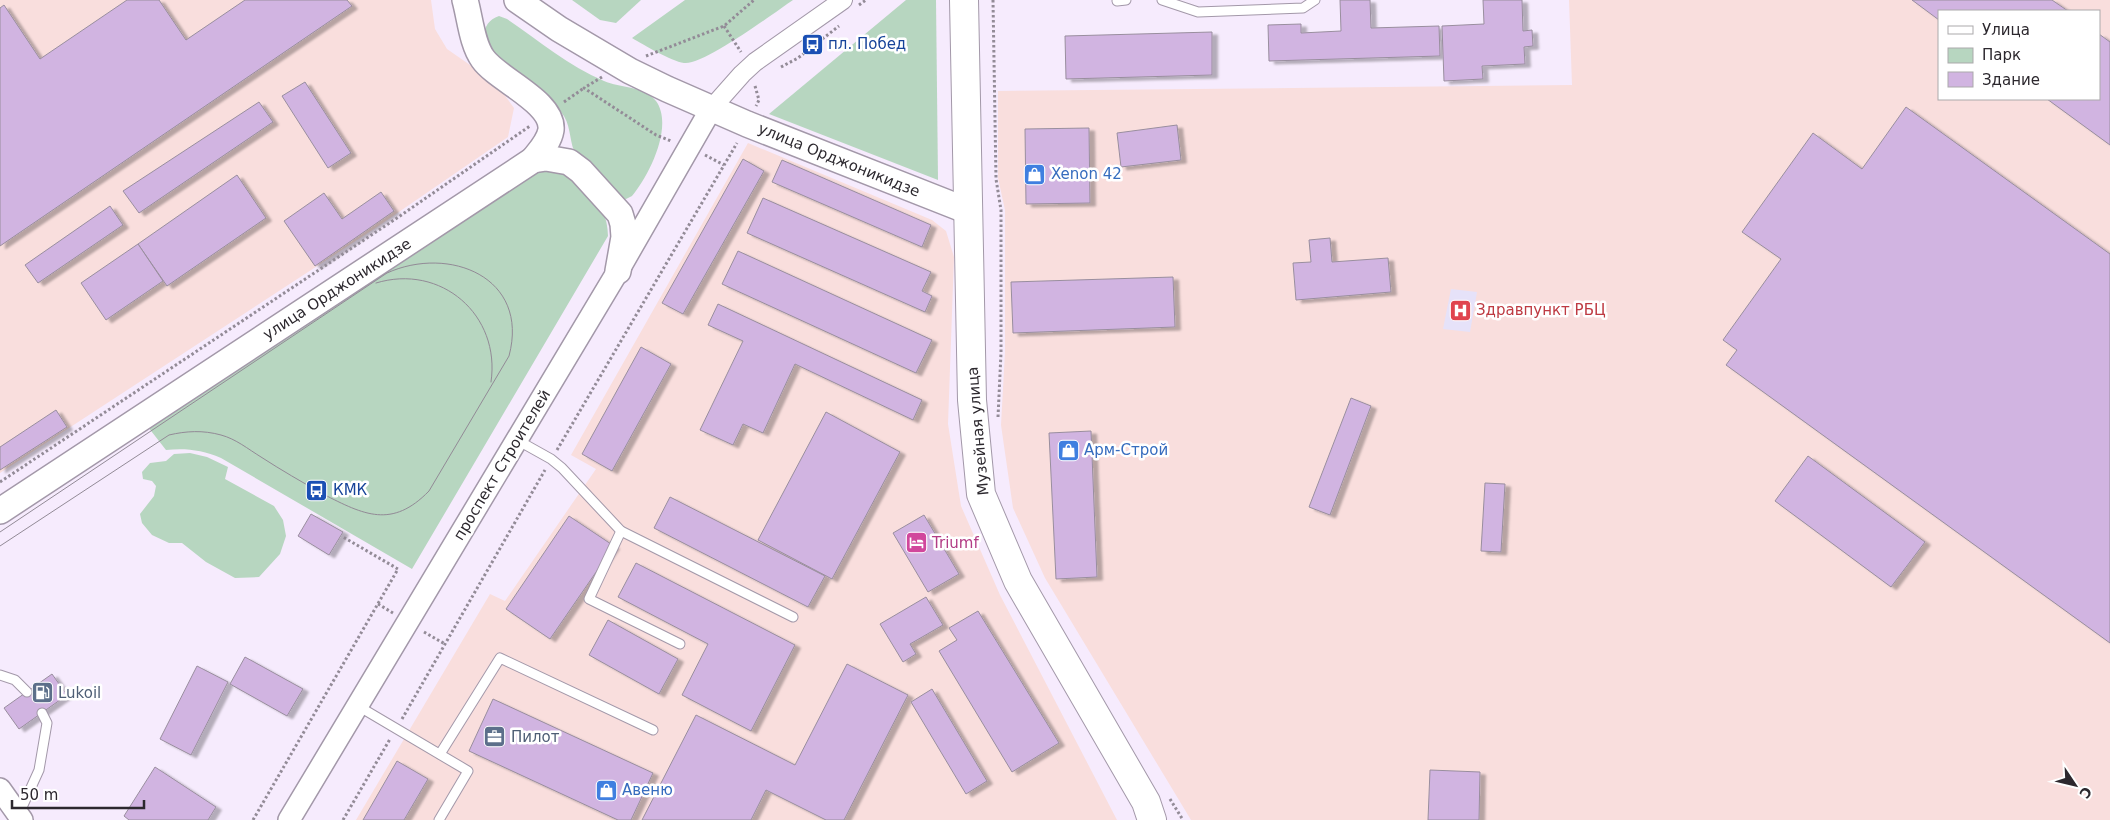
<svg xmlns="http://www.w3.org/2000/svg" width="2110" height="820" font-family="'DejaVu Sans',sans-serif">
	<style>
		.industrial { fill: #f9dedd; fill-rule: evenodd }
		.medical { fill: #e6e2f9 }
		.green { fill: #b7d6c0 }
		.building { fill: #d1b4e1; stroke: #998e9e; filter: url(#shadow) }
		.lines { fill: none; stroke-linecap: round; stroke-linejoin: round }
		.service-casing { stroke: #a398a9; stroke-width: 11 }
		.minor-casing { stroke: #a398a9; stroke-width: 20 }
		.tertiary-casing { stroke: #a398a9; stroke-width: 24 }
		.secondary-casing { stroke: #a398a9; stroke-width: 28 }
		.primary-casing { stroke: #a398a9; stroke-width: 30 }
		.path { stroke: #938b97; stroke-width: 3; stroke-dasharray: 2.5 2.5; stroke-linecap: butt }
		.service { stroke: #fff; stroke-width: 9 }
		.minor { stroke: #fff; stroke-width: 18 }
		.tertiary { stroke: #fff; stroke-width: 21 }
		.secondary { stroke: #fff; stroke-width: 25 }
		.primary { stroke: #fff; stroke-width: 28 }
		.tram { stroke: #928a96; stroke-width: 1 }
		.labels { text-anchor: middle; dominant-baseline: central; stroke-width: 5; stroke-linejoin: round; paint-order: stroke }
		.transit-label { font-size: 15px; fill: #164399; stroke: #fff; text-anchor: start }
		.street-label { font-size: 15px; fill: #2c282e; stroke: #fff }
		.shop-label { font-size: 15px; fill: #366cbe; stroke: #fff; text-anchor: start }
		.health-label { font-size: 15px; fill: #be3a42; stroke: #fff; text-anchor: start }
		.hotel-label { font-size: 15px; fill: #b23c85; stroke: #fff; text-anchor: start }
		.service-label { font-size: 15px; fill: #4e5e75; stroke: #fff; text-anchor: start }
	</style>
	<defs>
		<filter id="shadow"><feDropShadow dx="5.5" dy="3" stdDeviation="1" flood-color="#0004"/></filter>
	</defs>
	<rect width="100%" height="100%" fill="#f6ebfd"/>
	<!-- industrial -->
	<g class="industrial">
		<polygon points="0,0 431,0 435,29 447,49 496,83 514,108 508,137 377,227 0,473"/>
		<path d="M1569 0H2110V820H1191L1045 578 1013 508 1001 425 1005 352V210L998 178V91L1572 85ZM1939 11H2099V99H1939Z"/>
		<polygon points="748,143 932,220 946,231 954,257 948,424 961,506 1000,595 1117,820 356,820 490,594 505,601 596,469 571,455"/>
	</g>
	<!-- medical -->
	<polygon class="medical" points="1451,289 1477,292 1470,332 1443,329"/>
	<!-- green -->
	<g class="green">
		<polygon points="572,0 641,0 616,23 600,20"/>
		<path d="M685 0H793C774 13 703 66 684 63 671 61 644 45 632 38Z"/>
		<polygon points="906,0 936,0 938,180 769,114"/>
		<path d="M499 16 507 19C538 40 569 66 604 81 620 88 645 86 656 101 674 126 649 176 632 196L626 199 619 198C611 190 577 159 574 151 569 138 571 124 561 112 542 90 513 77 493 56 481 44 480 22 499 16Z"/>
		<path d="M540 170C576 171 608 199 608 236L412 569 221 458C202 450 186 448 166 450L148 427Z"/>
		<polygon points="190,453 207,457 228,467 225,479 274,506 283,520 286,536 280,554 259,577 235,578 206,562 182,543 169,543 152,535 142,523 140,514 154,496 156,486 152,481 143,479 142,472 150,463 166,461 174,454"/>
	</g>
	<!-- building -->
	<g class="building">
		<polygon points="127,0 159,0 186,40 245,0 347,0 352,6 0,246 0,8 4,5 40,59"/>
		<polygon points="1340,0 1370,0 1371,28 1439,26 1440,56 1269,61 1268,25 1301,24 1301,33 1341,31"/>
		<polygon points="1483,0 1522,0 1523,31 1532,30 1533,46 1524,47 1525,64 1482,66 1483,79 1444,81 1442,26 1484,24"/>
		<polygon points="1912,0 2052,0 2068,11 1939,11 1939,20"/>
		<polygon points="1212,32 1212,75 1066,79 1065,36"/>
		<polygon points="2099,34 2110,42 2110,145 2047,99 2099,99"/>
		<polygon points="305,82 351,153 328,168 282,96"/>
		<polygon points="259,102 273,122 139,213 123,191"/>
		<polygon points="1906,107 2110,254 2110,643 1726,365 1737,350 1723,340 1781,259 1742,232 1813,133 1862,169"/>
		<polygon points="1177,125 1181,160 1121,167 1117,133"/>
		<polygon points="1089,128 1090,203 1026,204 1025,129"/>
		<polygon points="743,159 764,171 683,314 662,303"/>
		<polygon points="782,160 931,225 922,247 772,182"/>
		<polygon points="237,175 266,218 167,286 138,244"/>
		<polygon points="381,192 394,211 315,266 284,221 324,193 342,219"/>
		<polygon points="763,198 931,272 922,291 932,296 925,312 747,233"/>
		<polygon points="110,206 123,225 38,283 25,265"/>
		<polygon points="1330,238 1332,262 1388,258 1391,292 1296,300 1293,263 1311,262 1309,240"/>
		<polygon points="138,244 163,281 106,320 81,283"/>
		<polygon points="738,251 932,340 916,373 722,284"/>
		<polygon points="1173,277 1175,327 1013,333 1011,282"/>
		<polygon points="718,304 922,400 913,420 795,364 763,433 743,424 733,445 700,430 743,341 708,325"/>
		<polygon points="641,347 671,364 612,471 582,454"/>
		<polygon points="1351,398 1371,406 1330,515 1309,507"/>
		<polygon points="56,410 67,427 0,470 0,447"/>
		<polygon points="826,412 900,452 832,579 758,540"/>
		<polygon points="1091,431 1097,577 1056,579 1049,433"/>
		<polygon points="1808,456 1925,542 1891,587 1775,501"/>
		<polygon points="1485,483 1505,484 1501,552 1481,551"/>
		<polygon points="670,497 825,576 808,607 654,528"/>
		<polygon points="311,514 343,532 329,555 298,536"/>
		<polygon points="924,515 959,574 928,592 893,533"/>
		<polygon points="569,516 614,546 550,639 506,609"/>
		<polygon points="636,563 795,645 751,731 682,695 708,644 618,597"/>
		<polygon points="926,597 943,625 910,644 916,654 903,662 880,624"/>
		<polygon points="978,611 1059,743 1012,772 939,651 957,640 949,628"/>
		<polygon points="608,620 678,659 659,694 589,655"/>
		<polygon points="245,657 303,689 287,716 230,684"/>
		<polygon points="847,664 908,695 844,820 826,820 766,790 751,820 642,820 696,715 795,765"/>
		<polygon points="197,666 228,682 191,755 160,739"/>
		<polygon points="52,674 67,695 19,729 4,708"/>
		<polygon points="932,689 987,781 966,794 911,702"/>
		<polygon points="493,699 653,773 631,820 618,820 469,751"/>
		<polygon points="397,761 428,779 404,820 363,820"/>
		<polygon points="155,767 216,807 208,820 129,820 124,816"/>
		<polygon points="1430,770 1480,772 1479,820 1428,820"/>
	</g>
	<g class="lines">
		<defs>
			<g id="service">
				<polyline points="1162,0 1198,12 1303,8 1315,0"/>
				<polyline points="1117,1 1126,0"/>
				<polyline points="517,440 551,459 562,468 621,531 793,617"/>
				<polyline points="621,531 589,599 680,644"/>
				<polyline points="0,675 15,680 27,692"/>
				<polyline points="358,706 468,771 439,820"/>
				<polyline points="440,754 500,658 653,730"/>
				<polyline points="19,814 39,770 47,723 42,713"/>
			</g>
			<polyline id="minor" points="711,109 742,74 755,62 843,0"/>
			<g id="tertiary">
				<polyline points="0,789 22,820"/>
				<polyline points="289,820 618,271 711,109"/>
			</g>
			<g id="secondary">
				<path d="M465 0C470 18 472 44 483 59 498 80 554 102 551 130 549 142 540 151 533 160"/>
				<polyline points="517,0 559,29 630,71 667,89 747,124 968,211"/>
				<polyline points="0,511 533,160 546,158 569,162 581,171 620,214 623,224 624,237 618,271"/>
			</g>
			<polyline id="primary" points="964,0 972,400 981,494 1018,581 1146,802 1152,820"/>
		</defs>
		<!-- service casing -->
		<use href="#service" class="service-casing"/>
		<!-- minor casing -->
		<use href="#minor" class="minor-casing"/>
		<!-- tertiary casing -->
		<use href="#tertiary" class="tertiary-casing"/>
		<!-- secondary casing -->
		<use href="#secondary" class="secondary-casing"/>
		<!-- primary casing -->
		<use href="#primary" class="primary-casing"/>
		<!-- path -->
		<g class="path">
			<polyline points="993,0 996,179 1001,210 1001,353 998,417"/>
			<polyline points="859,5 866,0"/>
			<polyline points="724,26 741,52"/>
			<polyline points="646,56 724,26 754,0"/>
			<polyline points="781,67 798,58 839,26"/>
			<polyline points="602,77 584,88 656,135 671,141"/>
			<polyline points="755,86 759,100 756,106"/>
			<polyline points="564,102 584,88"/>
			<polyline points="705,155 724,165"/>
			<polyline points="557,450 737,143"/>
			<polyline points="0,482 397,218 530,126"/>
			<polyline points="378,604 393,613"/>
			<polyline points="424,632 445,644"/>
			<polyline points="402,719 545,470"/>
			<polyline points="1170,799 1183,820"/>
			<polyline points="253,820 398,569 343,537"/>
			<polyline points="343,820 390,739"/>
		</g>
		<!-- service -->
		<use href="#service" class="service"/>
		<!-- minor -->
		<use href="#minor" class="minor"/>
		<!-- tertiary -->
		<use href="#tertiary" class="tertiary"/>
		<!-- secondary -->
		<use href="#secondary" class="secondary"/>
		<!-- primary -->
		<use href="#primary" class="primary"/>
		<!-- tram -->
		<g class="tram">
			<path d="M376 283C441 263 501 315 491 382"/>
			<path d="M0 532 387 273C449 245 530 277 509 356L429 491C392 529 364 515 323 494 302 482 281 470 261 457 248 449 236 439 221 435 203 430 186 431 169 435L0 546"/>
		</g>
	</g>
	<!-- icons -->
	<defs>
		<symbol id="bus-square" viewBox="-11 -11 22 22"><rect x="-9" y="-9" width="18" height="18" rx="4" fill="#1a4fb4" stroke="#fff"/><path d="M-5-6H5V4H4V6H2V4H-2V6H-4V4H-5ZM-3.5-4V0h7V-4ZM-3.5 1.2v1.5H-2V1.2ZM2 1.2v1.5H3.5V1.2Z" fill="#fff"/></symbol>
		<symbol id="shop-square" viewBox="-11 -11 22 22"><rect x="-9" y="-9" width="18" height="18" rx="4" fill="#3f7fe0" stroke="#fff"/><path d="M-5-2.5h2.3a2.7 3.5 0 0 1 5.4 0H5L5.5 6h-11ZM-1.5-2.5h3a1.5 2.3 0 0 0-3 0Z" fill="#fff"/></symbol>
		<symbol id="hospital-square" viewBox="-11 -11 22 22"><rect x="-9" y="-9" width="18" height="18" rx="4" fill="#e0444e" stroke="#fff"/><path d="M-5-5h3v3.5h4V-5h3V5h-3V1.5h-4V5h-3Z" fill="#fff"/></symbol>
		<symbol id="hotel-square" viewBox="-11 -11 22 22"><rect x="-9" y="-9" width="18" height="18" rx="4" fill="#d1479c" stroke="#fff"/><path d="M-6-4.5h1.5V1H6V5H4.5V3h-9V5H-6ZM-4 0a1.8 1.8 0 1 1 3.6 0ZM.5 0V-2.5h3Q6-2.5 6 0Z" fill="#fff"/></symbol>
		<symbol id="fuel-square" viewBox="-11 -11 22 22"><rect x="-9" y="-9" width="18" height="18" rx="4" fill="#5c6f8a" stroke="#fff"/><path d="M-5.5-6h7V0h2V4h1.3V-2.5L3-4.5l.8-.8L6-3V5H2.5V1h-1V6h-7ZM-4.2-4.7v3.2H.2V-4.7Z" fill="#fff"/></symbol>
		<symbol id="office-square" viewBox="-11 -11 22 22"><rect x="-9" y="-9" width="18" height="18" rx="4" fill="#5c6f8a" stroke="#fff"/><path d="M-6-3h4V-5.5h4V-3h4V5H-6ZM-1-4.5V-3h2v-1.5ZM-6 0V1H6V0Z" fill="#fff"/></symbol>
	</defs>
	<g fill-rule="evenodd">
		<use href="#bus-square" x="800" y="32" width="25" height="25"/>
		<use href="#shop-square" x="1022" y="162" width="25" height="25"/>
		<use href="#hospital-square" x="1448" y="298" width="25" height="25"/>
		<use href="#shop-square" x="1056" y="438" width="25" height="25"/>
		<use href="#bus-square" x="304" y="478" width="25" height="25"/>
		<use href="#hotel-square" x="904" y="530" width="25" height="25"/>
		<use href="#fuel-square" x="30" y="680" width="25" height="25"/>
		<use href="#office-square" x="482" y="724" width="25" height="25"/>
		<use href="#shop-square" x="594" y="778" width="25" height="25"/>
	</g>
	<g class="labels">
		<!-- transit labels -->
		<g class="transit-label">
			<text x="828" y="44">пл. Побед</text>
			<text x="333" y="490">КМК</text>
		</g>
		<!-- street labels -->
		<g class="street-label">
			<text transform="translate(839 160) rotate(22)">улица Орджоникидзе</text>
			<text transform="translate(337 289) rotate(-33)">улица Орджоникидзе</text>
			<text transform="translate(978 431) rotate(-95)">Музейная улица</text>
			<text transform="translate(502 465) rotate(-59)">проспект Строителей</text>
		</g>
		<!-- shop labels -->
		<g class="shop-label">
			<text x="1051" y="174">Xenon 42</text>
			<text x="1084" y="450">Арм-Строй</text>
			<text x="622" y="790">Авеню</text>
		</g>
		<!-- health labels -->
		<g class="health-label">
			<text x="1476" y="310">Здравпункт РБЦ</text>
		</g>
		<!-- hotel labels -->
		<g class="hotel-label">
			<text x="932" y="543">Triumf</text>
		</g>
		<!-- service labels -->
		<g class="service-label">
			<text x="58" y="693">Lukoil</text>
			<text x="511" y="737">Пилот</text>
		</g>
	</g>
	<!-- legend -->
	<rect x="1938" y="10" width="162" height="90" fill="#ffffff" stroke="#aba9ab"/>
	<rect x="1948" y="26" width="25" height="8" fill="#ffffff" stroke="#aba9ab"/>
	<text x="1982" y="35" font-size="15" fill="#2c282e">Улица</text>
	<rect x="1948" y="48" width="25" height="15" fill="#b7d6c0" stroke="#aba9ab"/>
	<text x="1982" y="60" font-size="15" fill="#2c282e">Парк</text>
	<rect x="1948" y="72" width="25" height="15" fill="#d1b4e1" stroke="#aba9ab"/>
	<text x="1982" y="85" font-size="15" fill="#2c282e">Здание</text>
	<!-- north arrow -->
	<g transform="translate(2075 785) rotate(125)" stroke="#ffffff" stroke-width="4" paint-order="stroke">
	<path d="M0-4L9 19L0 12L-9 19Z" fill="#2c282e"/>
	<text y="-8" font-size="14" font-weight="bold" text-anchor="middle" fill="#2c282e">С</text>
	</g>
	<!-- scale -->
	<path d="M12 800v8h132v-8" fill="none" stroke="#2c282e" stroke-width="2.5"/>
	<text x="20" y="800" font-size="15" fill="#2c282e" stroke="#ffffff" stroke-width="4" paint-order="stroke">50 m</text>
</svg>
